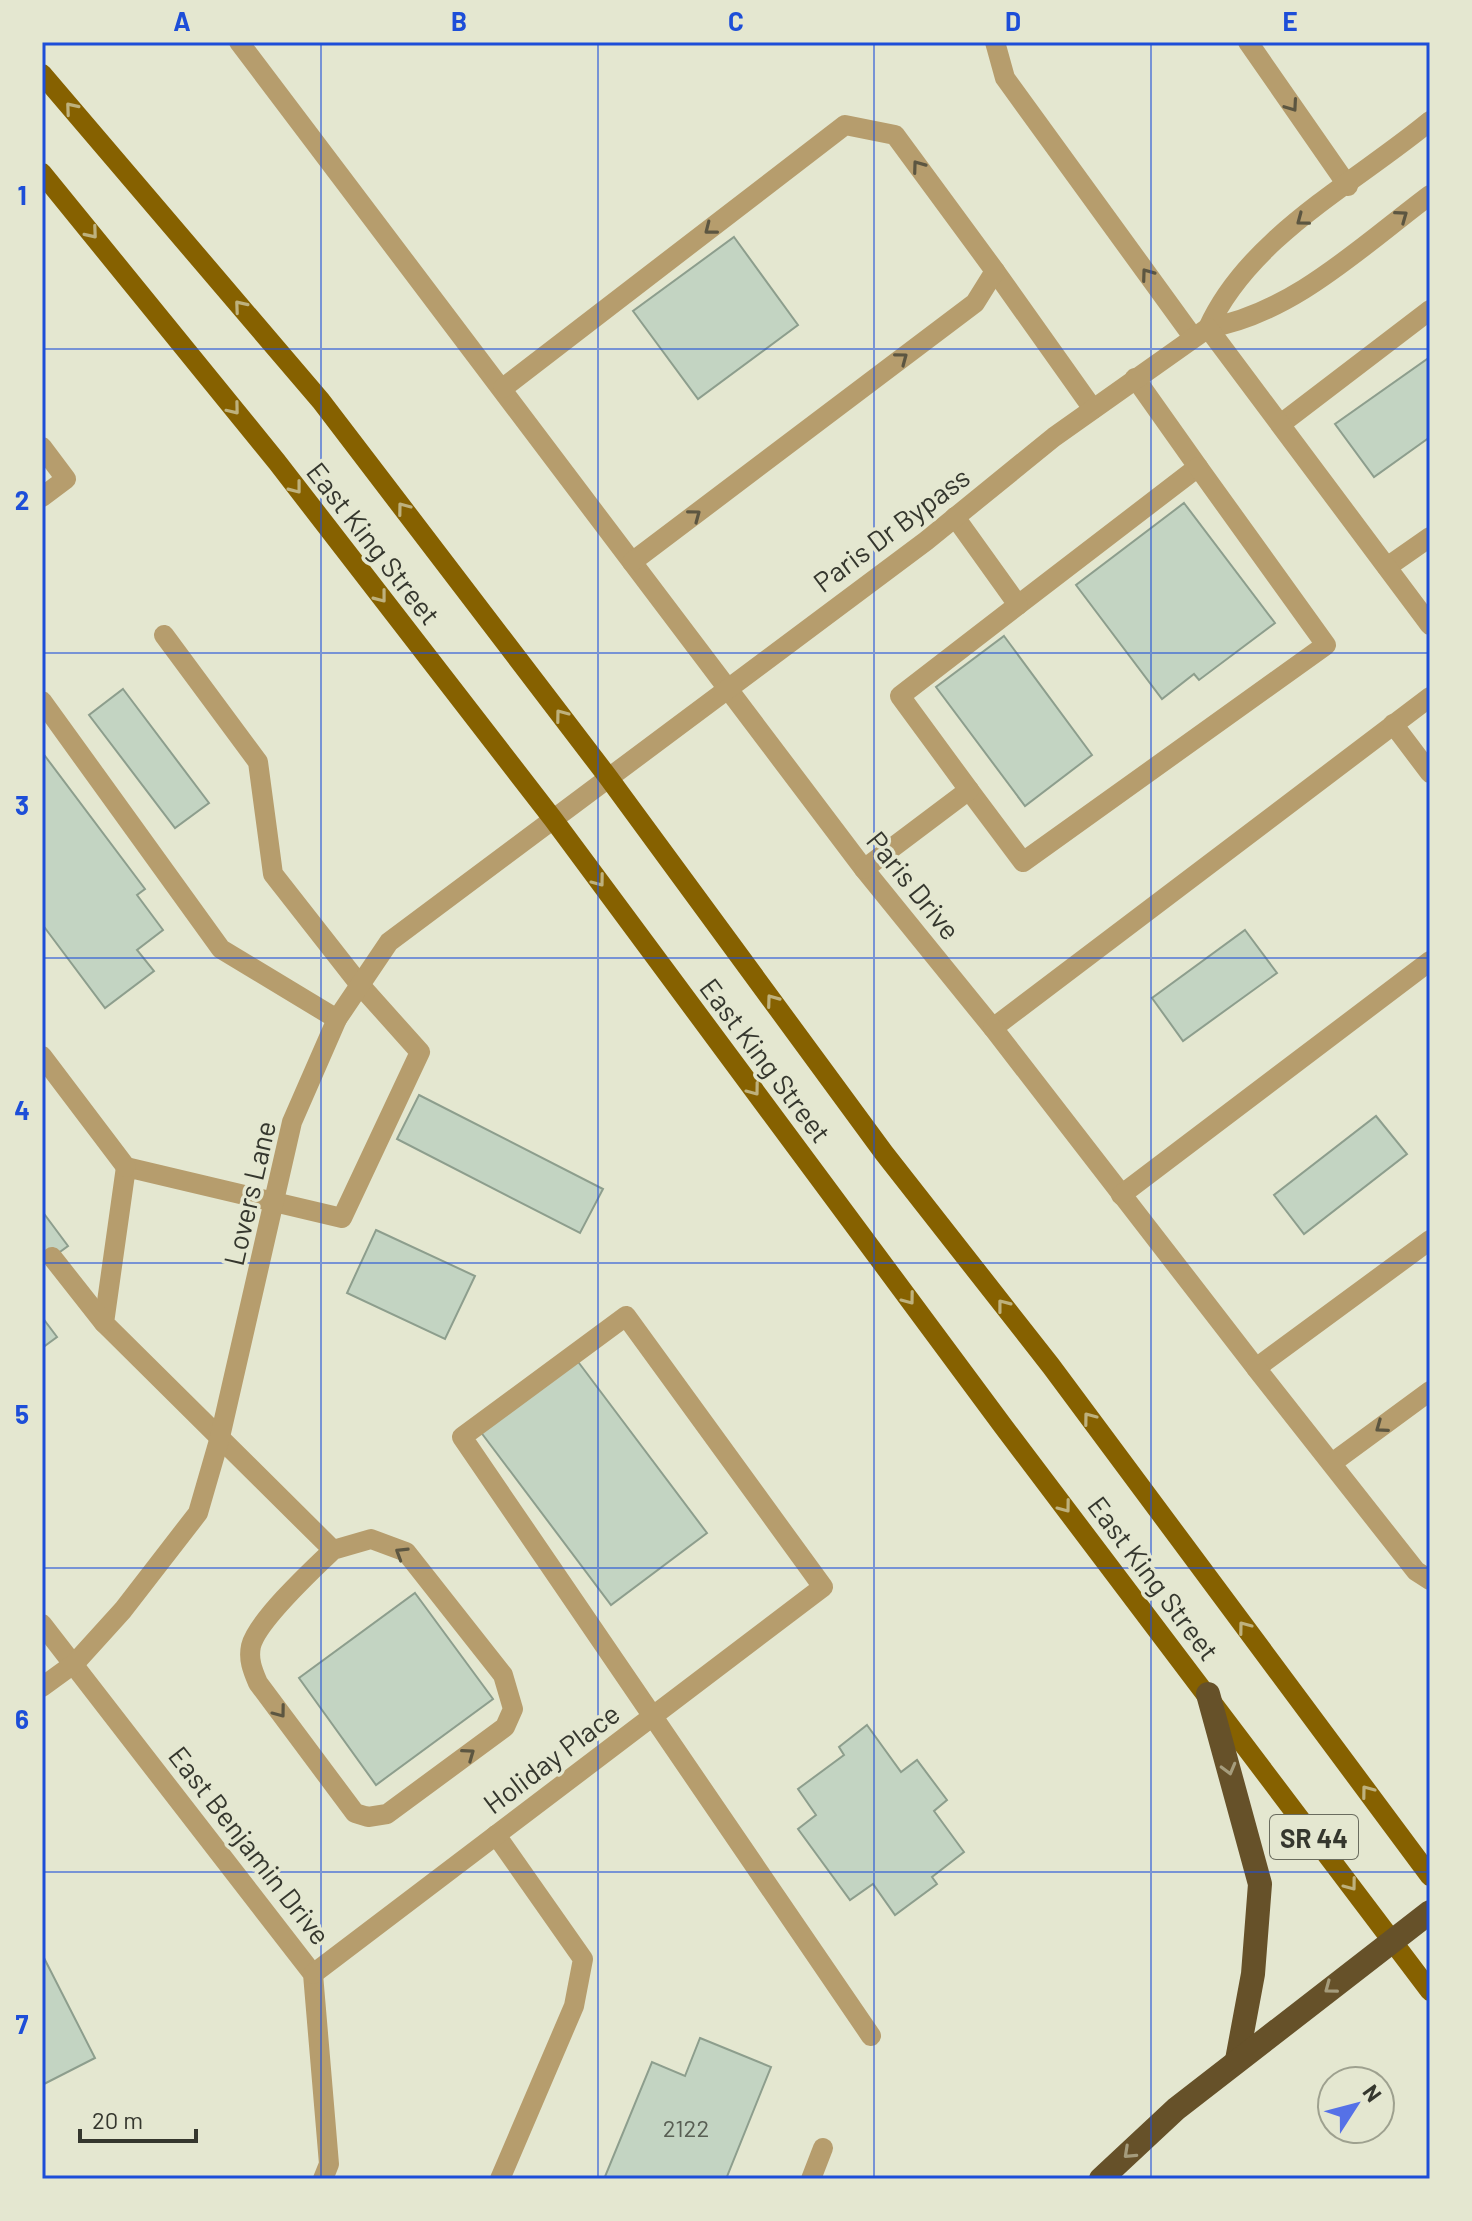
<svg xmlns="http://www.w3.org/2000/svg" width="1472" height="2221" font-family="Barlow,sans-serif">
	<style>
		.building { fill: #c3d4c2; stroke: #8d9e8d; stroke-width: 2 }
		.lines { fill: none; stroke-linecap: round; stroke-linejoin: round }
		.minor { stroke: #b69d6d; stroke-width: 20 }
		.major { stroke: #866100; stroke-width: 20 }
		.highway { stroke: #665129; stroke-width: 24 }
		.oneway { stroke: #5c5641 }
		.oneway2 { stroke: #beb17d }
		.oneway3 { stroke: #a59c7c }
		.grid { fill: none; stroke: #1d4ed8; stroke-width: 2; stroke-opacity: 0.55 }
		.labels { text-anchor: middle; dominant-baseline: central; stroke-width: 7; stroke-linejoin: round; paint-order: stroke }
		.number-label { font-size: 24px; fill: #585e53 }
		.shield { fill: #e4e7d0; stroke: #6a6c5f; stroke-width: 2 }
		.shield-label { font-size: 26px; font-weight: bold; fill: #35372e }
		.street-label { font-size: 28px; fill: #35372e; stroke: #e4e7d0 }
		.neatline { fill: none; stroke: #1d4ed8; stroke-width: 3 }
		.grid-label { font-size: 26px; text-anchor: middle; font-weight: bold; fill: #1d4ed8 }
	</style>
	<rect width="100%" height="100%" fill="#e4e7d0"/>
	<!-- building -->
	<g class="building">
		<polygon points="734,237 798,325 698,399 633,311"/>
		<polygon points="1430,357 1430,437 1374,477 1335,424"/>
		<polygon points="1184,503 1275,623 1199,680 1194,674 1162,699 1076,585"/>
		<polygon points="1004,636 1092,755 1025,806 936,687"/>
		<polygon points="123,689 209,803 175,828 89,715"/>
		<polygon points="42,752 145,889 137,895 163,930 137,950 154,971 105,1008 42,924"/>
		<polygon points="1245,930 1277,973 1183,1041 1152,998"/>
		<polygon points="419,1095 603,1189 580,1233 397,1139"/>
		<polygon points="1376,1116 1407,1154 1304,1234 1274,1195"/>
		<polygon points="42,1211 68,1246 42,1265"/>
		<polygon points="376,1230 475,1276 445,1339 347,1293"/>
		<polygon points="42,1317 57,1337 42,1348"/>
		<polygon points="576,1359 707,1533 611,1605 480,1431"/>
		<polygon points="415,1593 493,1699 376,1785 299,1678"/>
		<polygon points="867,1725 901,1772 917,1760 947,1800 934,1811 964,1852 932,1877 937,1884 895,1915 873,1884 850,1900 798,1829 816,1815 798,1789 844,1755 839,1747"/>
		<polygon points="42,1954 95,2058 42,2085"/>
		<polygon points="700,2038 771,2067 726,2179 604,2179 652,2062 685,2076"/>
	</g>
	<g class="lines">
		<!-- minor -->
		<g class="minor">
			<polyline points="239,42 864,869 993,1028 1430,697"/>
			<polyline points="995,42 1005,78 1193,337"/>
			<polyline points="1248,42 1348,186"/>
			<path d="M1430 121C1355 183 1249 237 1208 328 1292 314 1363 245 1430 195"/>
			<polyline points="995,271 1093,409"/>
			<polyline points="503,388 845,125 895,135 995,271 975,303 632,562"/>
			<polyline points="1282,423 1430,310"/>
			<polyline points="42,447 66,479 42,497"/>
			<polyline points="1387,567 1430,537"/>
			<polyline points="1018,605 1198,467 1135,378"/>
			<path d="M164 635 258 762 273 874 360 985 420 1052 342 1218 126 1167 104 1323 333 1550C313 1569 257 1621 251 1646 248 1660 253 1671 258 1683L355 1813 368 1817 387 1814 505 1727 513 1709 503 1675 406 1552 371 1539 333 1550"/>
			<polyline points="42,701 221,949 337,1019"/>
			<polyline points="1393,724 1430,773"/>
			<polyline points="969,790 1023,862 1326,645 1198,467"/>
			<polyline points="864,869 969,790 900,696 1018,605 955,517"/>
			<polyline points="993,1028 1256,1368 1430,1240"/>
			<polyline points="42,1056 126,1167"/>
			<polyline points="1121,1195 1430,961"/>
			<polyline points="52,1257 104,1323"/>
			<polyline points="1256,1368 1416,1571 1430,1580"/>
			<polyline points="1332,1463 1430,1391"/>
			<polyline points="42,1624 313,1974 329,2164 323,2179"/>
			<polyline points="42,1687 75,1663 123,1610 198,1513 220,1437 292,1122 337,1019 389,942 926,541 1054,437 1208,328 1430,625"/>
			<polyline points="496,1835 583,1959 574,2006 500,2179"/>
			<polyline points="313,1974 823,1587 626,1316 462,1437 871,2036"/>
			<polyline points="811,2179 823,2148"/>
		</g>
		<!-- major -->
		<g class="major">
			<polyline points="42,74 321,401 608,777 884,1153 1051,1366 1430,1876"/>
			<polyline points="42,173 277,462 553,819 1003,1426 1430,1991"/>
		</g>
		<!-- highway -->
		<g class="highway">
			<polyline points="1208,1694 1260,1884 1253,1974 1237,2060"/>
			<polyline points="1101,2179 1176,2109 1430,1912"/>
		</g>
	</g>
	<!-- one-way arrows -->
	<defs><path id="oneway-chevron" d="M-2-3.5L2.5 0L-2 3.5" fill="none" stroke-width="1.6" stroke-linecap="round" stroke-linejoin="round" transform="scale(2)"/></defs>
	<g class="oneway">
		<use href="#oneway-chevron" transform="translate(1292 106) rotate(55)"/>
		<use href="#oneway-chevron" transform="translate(918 166) rotate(-126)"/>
		<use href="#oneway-chevron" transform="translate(1402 216) rotate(-36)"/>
		<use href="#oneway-chevron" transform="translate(1302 220) rotate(143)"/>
		<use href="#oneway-chevron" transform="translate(710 229) rotate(142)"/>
		<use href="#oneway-chevron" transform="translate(1147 274) rotate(-126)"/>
		<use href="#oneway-chevron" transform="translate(902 358) rotate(-37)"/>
		<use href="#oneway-chevron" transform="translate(695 515) rotate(-37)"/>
		<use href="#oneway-chevron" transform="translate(1381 1427) rotate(144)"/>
		<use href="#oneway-chevron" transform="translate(401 1553) rotate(-148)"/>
		<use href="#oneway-chevron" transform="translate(280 1712) rotate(53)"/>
		<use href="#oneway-chevron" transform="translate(469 1754) rotate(-36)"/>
	</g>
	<g class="oneway2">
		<use href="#oneway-chevron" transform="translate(71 108) rotate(-130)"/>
		<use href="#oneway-chevron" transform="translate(92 233) rotate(50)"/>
		<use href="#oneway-chevron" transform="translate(240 306) rotate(-130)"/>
		<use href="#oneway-chevron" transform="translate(234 409) rotate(51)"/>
		<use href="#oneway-chevron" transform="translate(296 488) rotate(52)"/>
		<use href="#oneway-chevron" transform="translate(403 508) rotate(-127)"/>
		<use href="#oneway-chevron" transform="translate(381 597) rotate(52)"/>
		<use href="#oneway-chevron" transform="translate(561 715) rotate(-127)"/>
		<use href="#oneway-chevron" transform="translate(599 881) rotate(53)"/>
		<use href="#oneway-chevron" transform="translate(772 1000) rotate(-126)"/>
		<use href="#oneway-chevron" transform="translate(754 1090) rotate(53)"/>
		<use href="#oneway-chevron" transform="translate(909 1299) rotate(53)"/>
		<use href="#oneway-chevron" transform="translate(1003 1305) rotate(-128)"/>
		<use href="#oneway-chevron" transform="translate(1089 1418) rotate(-127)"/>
		<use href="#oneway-chevron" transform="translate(1065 1507) rotate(53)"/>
		<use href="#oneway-chevron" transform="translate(1244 1627) rotate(-127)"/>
		<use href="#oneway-chevron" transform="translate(1367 1791) rotate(-127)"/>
		<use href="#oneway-chevron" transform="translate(1351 1885) rotate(53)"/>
	</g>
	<g class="oneway3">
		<use href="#oneway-chevron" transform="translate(1229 1769) rotate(75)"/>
		<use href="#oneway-chevron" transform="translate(1330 1988) rotate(143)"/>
		<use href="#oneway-chevron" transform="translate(1129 2153) rotate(137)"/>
	</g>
	<!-- grid -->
	<path class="grid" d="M321 42V2179M598 42V2179M874 42V2179M1151 42V2179M42 349H1430M42 653H1430M42 958H1430M42 1263H1430M42 1568H1430M42 1872H1430"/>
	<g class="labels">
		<!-- number labels -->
		<g class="number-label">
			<text x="686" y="2127">2122</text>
		</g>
		<!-- shield labels -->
		<rect class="shield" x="1270" y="1815" width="88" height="44" rx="6"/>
		<g class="shield-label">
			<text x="1314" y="1837">SR 44</text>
		</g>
		<!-- street labels -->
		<g class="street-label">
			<text transform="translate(891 529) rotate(-37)">Paris Dr Bypass</text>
			<text transform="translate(374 543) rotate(52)">East King Street</text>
			<text transform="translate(914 885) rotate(51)">Paris Drive</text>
			<text transform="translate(766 1060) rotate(53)">East King Street</text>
			<text transform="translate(249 1193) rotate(-77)">Lovers Lane</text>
			<text transform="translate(1154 1578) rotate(53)">East King Street</text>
			<text transform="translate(551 1758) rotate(-37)">Holiday Place</text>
			<text transform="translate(250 1845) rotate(52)">East Benjamin Drive</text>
		</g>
	</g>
	<!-- border -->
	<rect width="1472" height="2221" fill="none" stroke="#e4e7d0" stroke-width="88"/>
	<!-- north arrow -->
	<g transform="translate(1356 2105) rotate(54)"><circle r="38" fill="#e4e7d0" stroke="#9ea18f" stroke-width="2"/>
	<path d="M0-6L14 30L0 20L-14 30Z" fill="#5571e7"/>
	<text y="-12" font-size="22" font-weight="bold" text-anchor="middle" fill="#35372e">N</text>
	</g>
	<!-- scale -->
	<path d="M80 2129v12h116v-12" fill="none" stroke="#35372e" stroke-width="4"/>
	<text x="92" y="2129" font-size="24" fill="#35372e" stroke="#e4e7d0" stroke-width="6" paint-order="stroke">20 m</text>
	<rect x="44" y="44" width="1384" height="2133" class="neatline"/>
	<g class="grid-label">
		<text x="182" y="31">A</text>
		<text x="459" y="31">B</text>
		<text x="736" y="31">C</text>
		<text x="1013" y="31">D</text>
		<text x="1290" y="31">E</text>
		<text x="22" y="205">1</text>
		<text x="22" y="510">2</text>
		<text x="22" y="815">3</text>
		<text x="22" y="1120">4</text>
		<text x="22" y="1424">5</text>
		<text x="22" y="1729">6</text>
		<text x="22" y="2034">7</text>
	</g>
</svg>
